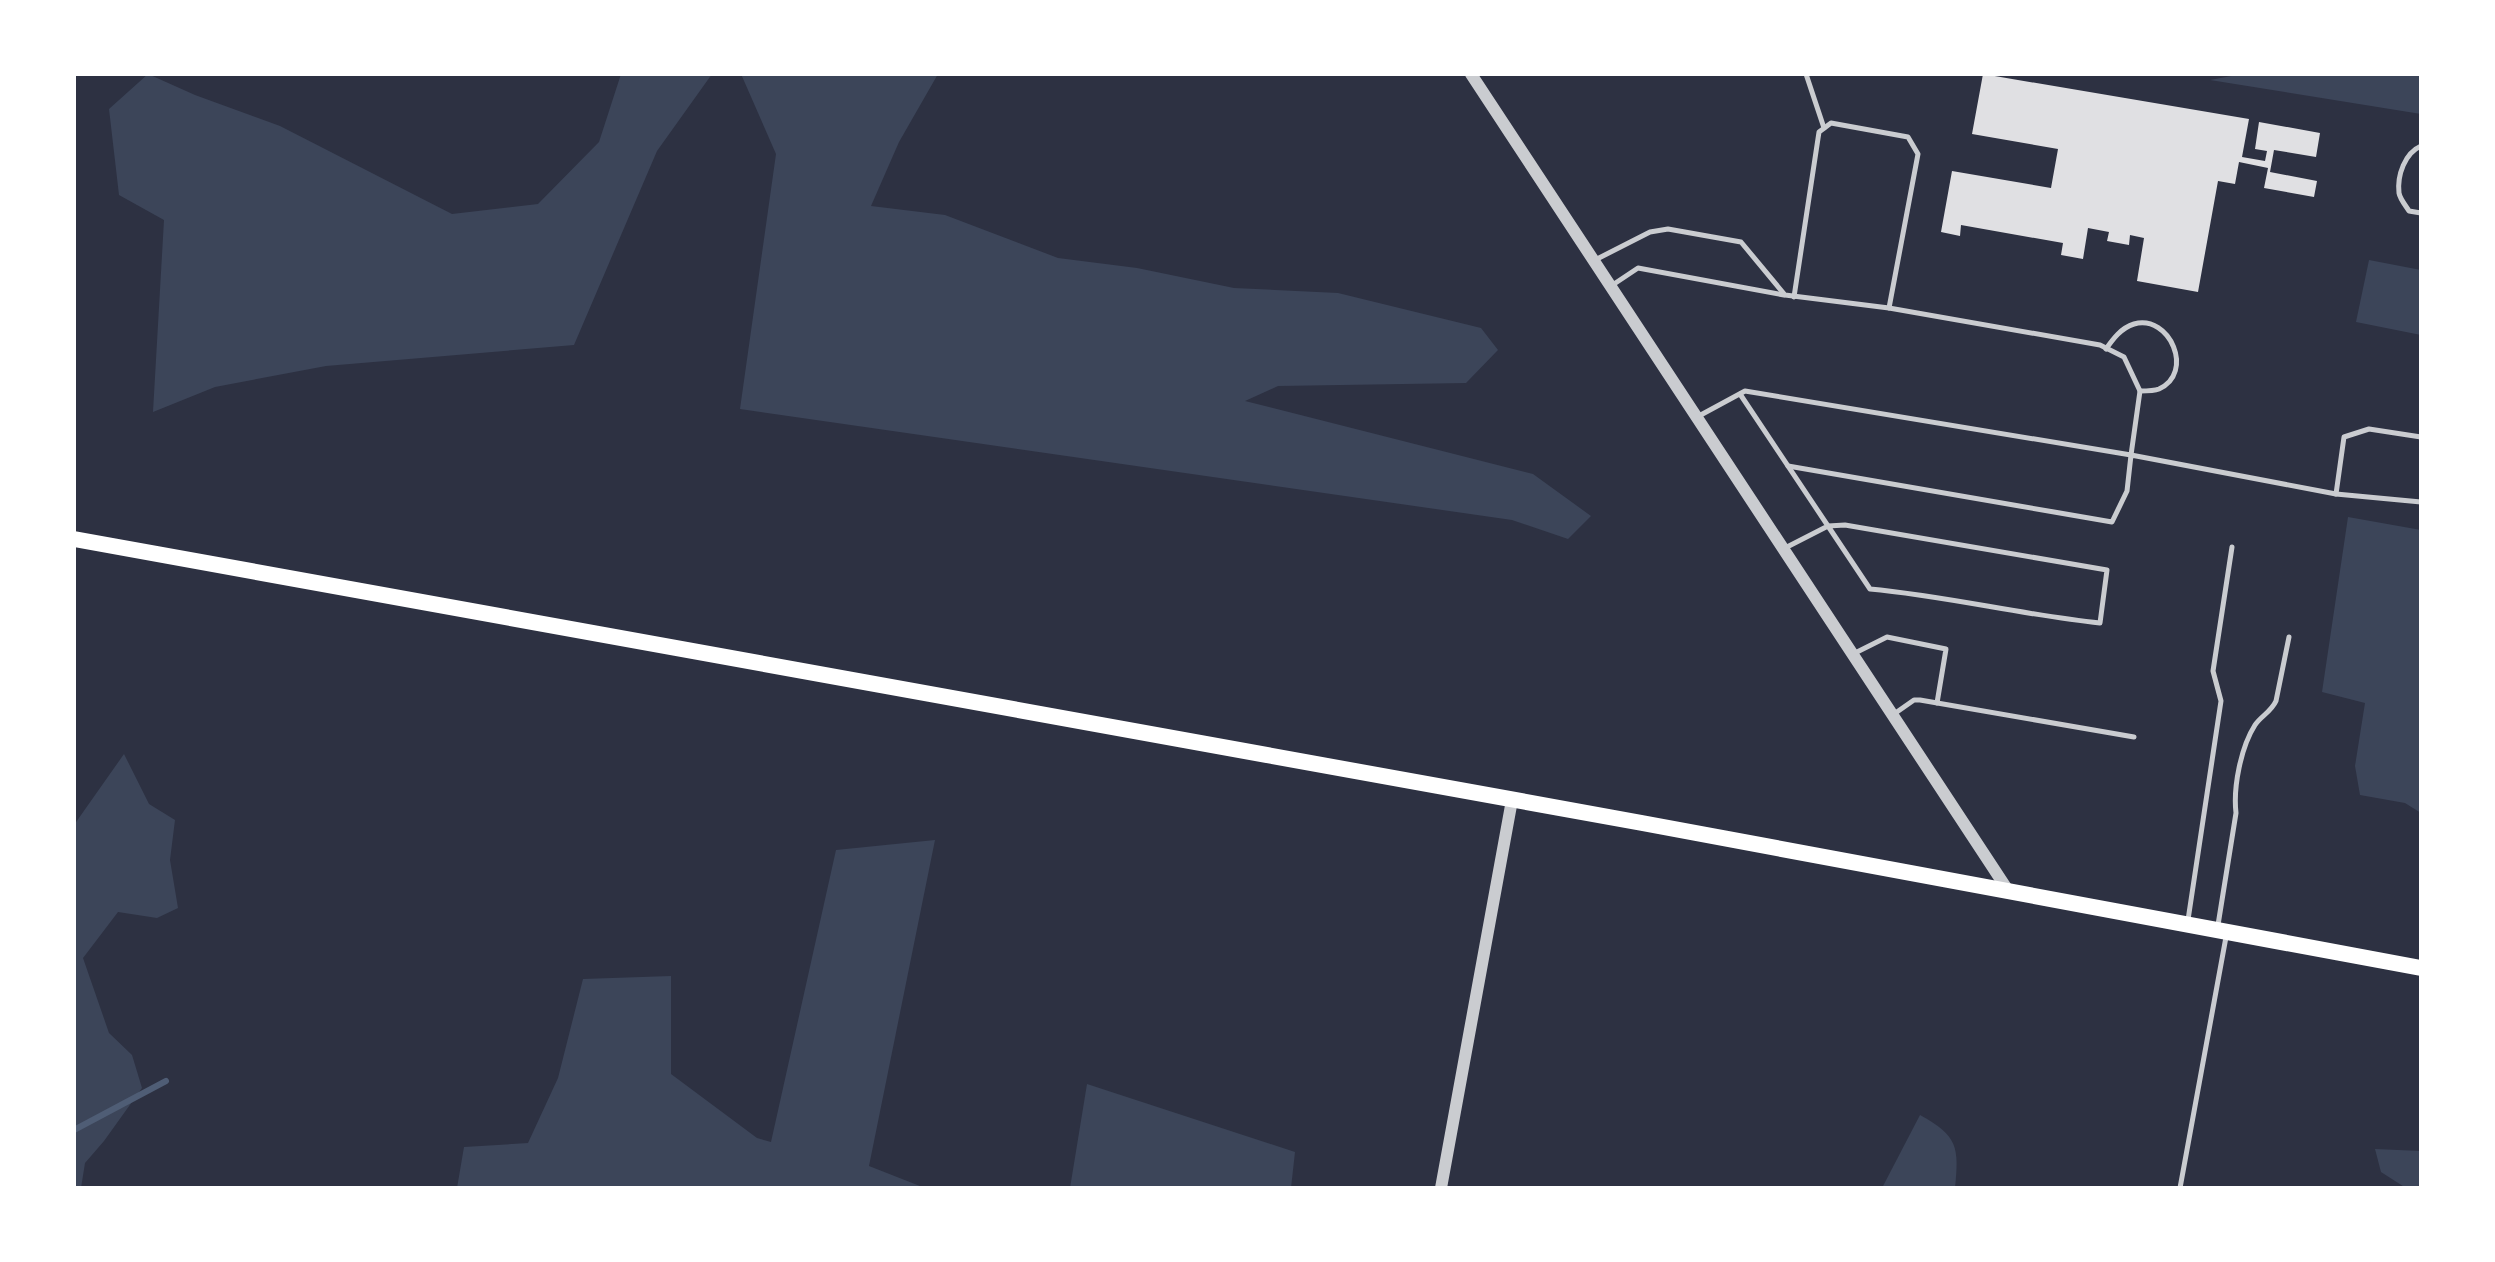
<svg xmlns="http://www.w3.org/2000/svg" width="2495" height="1262" font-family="Mulish,sans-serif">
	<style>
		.green { fill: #3c4559 }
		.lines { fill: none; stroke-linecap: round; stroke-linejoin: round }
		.stream { stroke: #4f5d75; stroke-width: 6 }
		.building { fill: #e0e0e3 }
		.service { stroke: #caccd0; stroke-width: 5 }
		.tertiary { stroke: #caccd0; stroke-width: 12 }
		.primary { stroke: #fff; stroke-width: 16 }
	</style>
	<rect width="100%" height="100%" fill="#2d3142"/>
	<!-- green -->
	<g class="green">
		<polygon points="148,74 195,95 280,126 452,214 538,204 599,142 621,74 712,74 657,151 574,345 326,366 215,387 153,412 164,220 119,195 109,109"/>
		<polygon points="741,74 938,74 899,142 871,206 945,215 1058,258 1137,268 1234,288 1338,293 1481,328 1498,350 1466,383 1278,386 1245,401 1533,474 1591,516 1568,539 1512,520 740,409 776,154"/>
		<polygon points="2242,74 2421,74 2421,114 2210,80"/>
		<polygon points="2369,260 2421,270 2421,335 2356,322"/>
		<polygon points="2348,517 2421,530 2421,813 2405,803 2360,795 2355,766 2365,703 2322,692"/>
		<polygon points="124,754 149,804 175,820 170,860 178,908 157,918 118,912 83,958 109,1033 132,1055 142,1088 104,1141 85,1163 81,1188 74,1188 74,825"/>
		<polygon points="935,840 869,1166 925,1188 457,1188 464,1147 528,1143 558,1078 583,979 671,976 671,1074 757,1138 771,1142 836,850"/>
		<polygon points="1087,1084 1295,1152 1291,1188 1070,1188"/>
		<path d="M1920 1115C1958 1136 1959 1147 1955 1188H1882Z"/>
		<polygon points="2375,1149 2421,1151 2421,1188 2406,1188 2381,1172"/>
	</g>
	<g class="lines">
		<!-- stream -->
		<polyline class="stream" points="74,1130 166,1081"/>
	</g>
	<!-- building -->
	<polygon class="building" points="1983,74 2249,119 2242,157 2265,161 2267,151 2255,149 2259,122 2320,133 2316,157 2274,150 2270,172 2317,181 2314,197 2264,188 2268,168 2239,162 2235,184 2218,181 2198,292 2137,281 2144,238 2130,235 2129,245 2107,241 2109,232 2088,228 2083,259 2061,255 2063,243 1961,225 1960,236 1941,232 1952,171 2051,188 2058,149 1972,134"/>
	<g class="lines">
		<!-- service -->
		<g class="service">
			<polyline points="1806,74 1824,128"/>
			<path d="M2421 146C2405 153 2397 175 2399 193 2400 199 2406 206 2409 211L2421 213"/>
			<polyline points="1595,260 1650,232 1668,229 1741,242 1785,295 1889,308 2100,345 2124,357 2140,391 2131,455 1745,391 1697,417"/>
			<polyline points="1611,286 1638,268 1784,295"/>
			<polyline points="1794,297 1819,132 1831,123 1908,137 1918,154 1889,308"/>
			<path d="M2106 349C2113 339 2121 328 2134 324 2170 314 2195 373 2159 389 2154 391 2146 391 2140 391"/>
			<polyline points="1740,394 1828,526 1785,548"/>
			<polyline points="1788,466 2112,522 2127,491 2131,455 2336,494 2421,502"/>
			<polyline points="2336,494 2344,437 2369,429 2421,437"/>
			<path d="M1845 525 2107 570 2100 623C2022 615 1947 596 1870 589L1828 526Z"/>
			<polyline points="1853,654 1887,637 1946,649 1937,703"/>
			<polyline points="1894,714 1914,700 1920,700 2134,737"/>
			<polyline points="2188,920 2221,701 2213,671 2232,547"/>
			<path d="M2218 925 2236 813C2233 787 2241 747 2255 725 2261 716 2271 712 2276 701L2289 637"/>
			<polyline points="2180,1188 2226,937"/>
		</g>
		<!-- tertiary -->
		<g class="tertiary">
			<polyline points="1471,74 2009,892"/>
			<polyline points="1441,1188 1512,800"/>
		</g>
		<!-- primary -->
		<polyline class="primary" points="74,539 1642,823 2421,968"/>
	</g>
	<!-- border -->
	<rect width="2495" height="1262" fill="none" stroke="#ffffff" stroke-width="152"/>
</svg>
